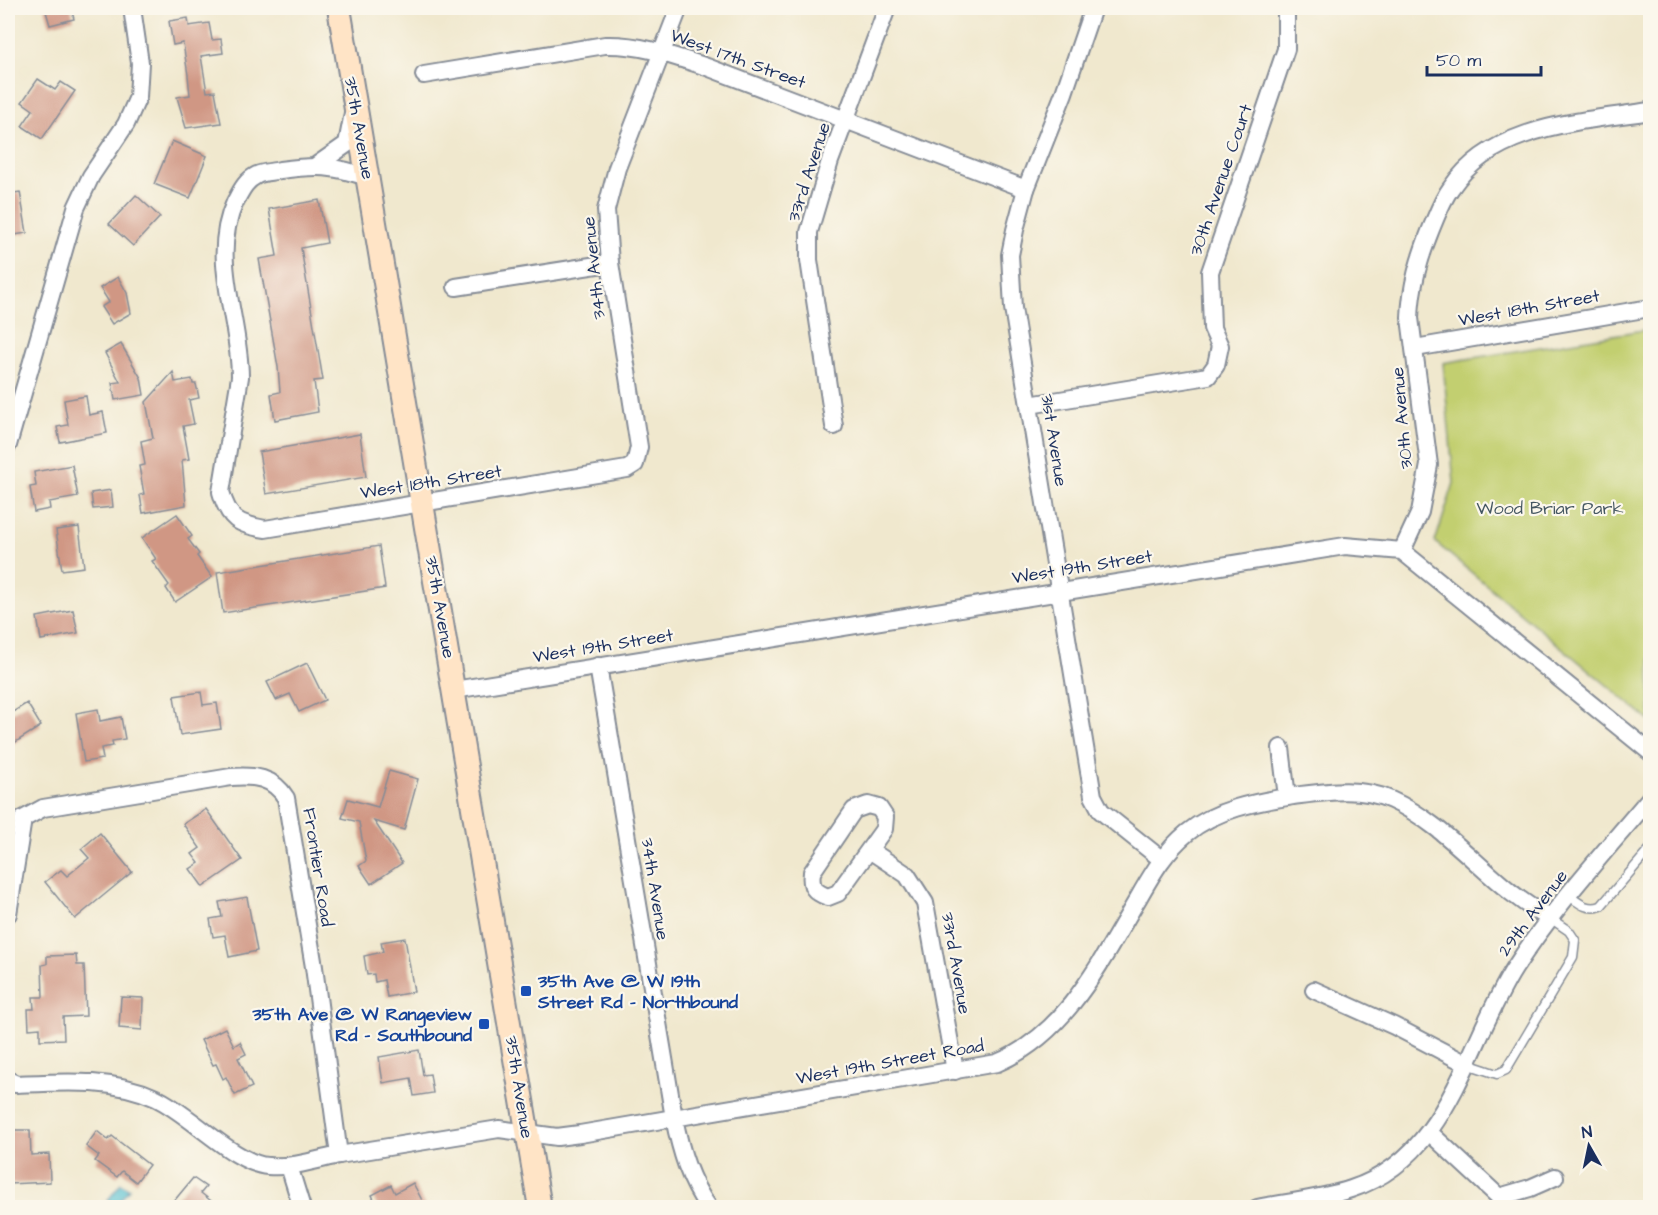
<svg xmlns="http://www.w3.org/2000/svg" width="1658" height="1215" font-family="'Architects Daughter',sans-serif">
	<style>
		.green { fill: #c2cf70; stroke: #6e7f67; stroke-width: 1.5 }
		.water { fill: #55c0d0; stroke: #387897; stroke-width: 1.5 }
		.building { fill: #d09784 }
		.lines { fill: none; stroke-linecap: round; stroke-linejoin: round }
		.lane-casing { stroke: #868c96; stroke-width: 11 }
		.street-casing { stroke: #868c96; stroke-width: 20 }
		.secondary-casing { stroke: #868c96; stroke-width: 26 }
		.lane { stroke: #fff; stroke-width: 8 }
		.street { stroke: #fff; stroke-width: 16 }
		.secondary { stroke: #ffe4c6; stroke-width: 22 }
		.transit-dot { fill: #1a4fb4; stroke: #fbf7ec; stroke-width: 2 }
		.labels { text-anchor: middle; dominant-baseline: central; stroke-width: 4.5; stroke-linejoin: round; paint-order: stroke }
		.street-label { font-size: 18px; fill: #1b2f5e; stroke: #fbf7ec }
		.park-label { font-size: 18px; fill: #455762; stroke: #fbf7ec }
		.transit-label { font-size: 18px; font-weight: bold; fill: #164399; stroke: #fbf7ec; text-anchor: start }
	</style>
	<rect width="100%" height="100%" fill="#fbf7ec"/>
	<filter id="ink" filterUnits="userSpaceOnUse"><feTurbulence type="fractalNoise" baseFrequency=".0167" numOctaves="2"/><feDisplacementMap in="SourceGraphic" scale="12" xChannelSelector="R" yChannelSelector="G"/><feConvolveMatrix kernelMatrix="1 2 1 2 8 2 1 2 1" color-interpolation-filters="sRGB"/></filter>
	<filter id="wash" filterUnits="userSpaceOnUse"><feTurbulence type="fractalNoise" baseFrequency=".008" numOctaves="4" result="noise"/><feDisplacementMap in="SourceGraphic" scale="24" xChannelSelector="R" yChannelSelector="G"/><feGaussianBlur stdDeviation="1.35" result="paint"/><feColorMatrix in="noise" values="0 0 0 0 0 0 0 0 0 0 0 0 0 0 0 0 0 1.4 0 .05"/><feComposite in="paint" operator="in"/></filter>
	<g filter="url(#wash)">
		<rect width="100%" height="100%" fill="#f0e8ce"/>
		<!-- green -->
		<polygon class="green" points="1650,329 1650,721 1435,542 1454,483 1443,363"/>
		<!-- water -->
		<polygon class="water" points="121,1183 129,1189 116,1206 108,1200"/>
		<g id="blocks">
			<!-- building -->
			<g class="building">
				<polygon points="45,8 71,8 74,19 50,25"/>
				<polygon points="188,18 189,26 209,23 212,40 221,39 223,53 201,56 207,92 215,91 221,123 186,128 177,97 190,95 188,75 183,43 173,45 169,21"/>
				<polygon points="38,79 55,90 61,82 75,91 42,139 22,126 33,110 22,102"/>
				<polygon points="172,141 207,156 190,198 154,184"/>
				<polygon points="20,192 27,233 8,236 8,194"/>
				<polygon points="136,195 160,217 133,246 109,224"/>
				<polygon points="319,200 327,243 301,248 323,380 314,381 318,412 275,420 271,394 280,392 278,367 259,259 277,256 269,209"/>
				<polygon points="118,277 127,293 131,313 112,324 101,307 109,302 100,288"/>
				<polygon points="121,344 141,378 144,395 115,400 112,383 120,382 105,353"/>
				<polygon points="173,372 175,382 192,379 193,384 196,384 199,398 189,400 194,424 183,426 189,459 182,460 186,505 143,513 140,495 144,494 139,466 145,465 141,441 153,438 146,402"/>
				<polygon points="86,396 89,415 103,412 107,433 60,442 57,427 68,425 64,400"/>
				<polygon points="360,434 366,477 266,494 259,452"/>
				<polygon points="72,465 78,497 49,502 50,509 34,512 30,487 36,486 34,472"/>
				<polygon points="111,490 113,507 93,509 91,493"/>
				<polygon points="177,514 192,536 188,539 199,554 197,556 212,577 175,602 166,588 169,585 152,561 156,559 142,538"/>
				<polygon points="79,527 84,567 62,570 56,530"/>
				<polygon points="379,546 385,588 223,613 217,572"/>
				<polygon points="73,610 78,633 41,640 37,617"/>
				<polygon points="307,663 325,700 299,712 290,694 276,700 267,682"/>
				<polygon points="201,692 203,705 217,703 221,729 180,735 174,696"/>
				<polygon points="27,703 41,726 8,747 8,715"/>
				<polygon points="98,709 100,721 121,717 125,739 112,741 113,746 101,748 103,759 84,762 76,713"/>
				<polygon points="389,771 418,779 404,830 374,821 402,863 371,884 359,866 366,861 359,822 342,818 348,799 378,807"/>
				<polygon points="206,809 242,860 203,887 190,869 199,863 192,854 200,848 183,824"/>
				<polygon points="100,833 132,872 75,919 45,882 61,870 67,876 89,858 81,849"/>
				<polygon points="247,897 257,951 229,957 225,935 213,937 210,919 222,917 219,902"/>
				<polygon points="405,938 414,992 387,997 384,980 375,982 374,974 367,975 364,956 383,952 381,942"/>
				<polygon points="76,955 77,965 84,965 86,1016 63,1017 64,1039 40,1040 40,1028 29,1029 28,1009 34,1009 33,997 43,997 42,965 47,964 47,956"/>
				<polygon points="121,997 143,998 142,1030 119,1028"/>
				<polygon points="225,1028 234,1046 240,1042 246,1054 238,1058 252,1087 235,1095 226,1077 223,1079 216,1064 213,1065 201,1040"/>
				<polygon points="419,1050 423,1075 430,1074 433,1093 414,1096 411,1078 383,1083 379,1057"/>
				<polygon points="8,1130 30,1130 31,1155 49,1154 50,1182 8,1184"/>
				<polygon points="97,1131 108,1140 112,1136 149,1165 136,1182 122,1171 117,1177 95,1161 99,1156 86,1146"/>
				<polygon points="193,1178 206,1187 201,1193 220,1208 182,1208 174,1201"/>
				<polygon points="413,1183 426,1208 378,1208 372,1195 391,1185 395,1193"/>
			</g>
		</g>
	</g>
	<g filter="url(#ink)">
		<use href="#blocks" fill-opacity="0" stroke="#868c96" stroke-width="1.5"/>
		<g class="lines">
			<defs>
				<g id="lane">
					<path d="M1568 895C1579 903 1587 911 1601 906L1650 849"/>
					<polyline points="1467,1064 1497,1074 1506,1070 1573,957 1575,940 1569,931 1550,918"/>
				</g>
				<g id="street">
					<polyline points="1093,8 1064,93 1026,189 1015,230 1010,255 1013,308 1093,796 1101,811 1161,859"/>
					<path d="M424 75 605 45C641 44 673 56 707 67L1026 189"/>
					<polyline points="317,165 347,144 353,113"/>
					<path d="M369 178C334 165 316 165 280 170 273 172 263 172 257 175 245 181 241 191 235 202 209 259 240 318 240 377L221 492C229 520 238 524 265 529L627 469 635 464 639 447 610 263 606 210 617 168 679 8"/>
					<polyline points="456,287 610,263"/>
					<polyline points="1415,348 1650,308"/>
					<polyline points="1029,405 1208,376 1216,365 1220,346 1212,328 1210,272 1286,49 1286,8"/>
					<polyline points="834,426 809,260 809,232 830,161 887,8"/>
					<polyline points="8,445 76,208 91,176 126,124 138,97 140,63 132,8"/>
					<path d="M1402 551 1420 512 1429 465 1410 318C1411 286 1419 259 1431 229 1437 215 1442 200 1451 188 1494 124 1581 122 1650 111"/>
					<path d="M598 666 674 1118C681 1152 689 1180 709 1208"/>
					<polyline points="454,690 1345,546 1402,551 1650,752"/>
					<polyline points="1281,748 1287,797"/>
					<path d="M868 805 879 808 885 817 884 829 838 893 828 897C814 892 810 887 812 872L854 810Z"/>
					<polyline points="871,851 907,875 925,903 955,1071"/>
					<path d="M8 914 23 819 43 808 231 777C254 775 273 777 286 798L314 967 339 1155C316 1160 292 1168 268 1166 235 1164 189 1113 156 1098 112 1078 63 1082 16 1084L8 1080"/>
					<polyline points="1314,990 1394,1026 1465,1063"/>
					<polyline points="1430,1133 1499,1197 1502,1208"/>
					<path d="M339 1155 499 1129 557 1137 580 1134 997 1063C1066 1034 1100 963 1136 902 1151 876 1164 852 1187 833 1216 809 1256 802 1293 796 1325 792 1360 786 1391 800 1452 827 1491 888 1550 918"/>
					<polyline points="289,1166 302,1208"/>
					<polyline points="1499,1197 1530,1188 1555,1177"/>
					<path d="M1257 1208C1288 1202 1321 1199 1351 1189 1449 1157 1465 1047 1514 969 1553 908 1603 854 1650 798"/>
				</g>
				<polyline id="secondary" points="339,8 540,1208"/>
			</defs>
			<!-- lane casing -->
			<use href="#lane" class="lane-casing"/>
			<!-- street casing -->
			<use href="#street" class="street-casing"/>
			<!-- secondary casing -->
			<use href="#secondary" class="secondary-casing"/>
			<!-- lane -->
			<use href="#lane" class="lane"/>
			<!-- street -->
			<use href="#street" class="street"/>
			<!-- secondary -->
			<use href="#secondary" class="secondary"/>
		</g>
	</g>
	<!-- markers -->
	<g class="transit-dot">
		<rect x="520" y="985" width="12" height="12" rx="3"/>
		<rect x="478" y="1018" width="12" height="12" rx="3"/>
	</g>
	<g class="labels">
		<!-- street labels -->
		<g class="street-label">
			<text transform="translate(738 59) rotate(20)">West 17th Street</text>
			<text transform="translate(359 128) rotate(80)">35th Avenue</text>
			<text transform="translate(809 172) rotate(-72)">33rd Avenue</text>
			<text transform="translate(1221 180) rotate(-71)">30th Avenue Court</text>
			<text transform="translate(594 268) rotate(-96)">34th Avenue</text>
			<text transform="translate(1529 308) rotate(-10)">West 18th Street</text>
			<text transform="translate(1402 418) rotate(-95)">30th Avenue</text>
			<text transform="translate(1054 440) rotate(81)">31st Avenue</text>
			<text transform="translate(431 482) rotate(-9)">West 18th Street</text>
			<text transform="translate(1082 567) rotate(-9)">West 19th Street</text>
			<text transform="translate(440 607) rotate(80)">35th Avenue</text>
			<text transform="translate(603 646) rotate(-9)">West 19th Street</text>
			<text transform="translate(318 867) rotate(81)">Frontier Road</text>
			<text transform="translate(655 889) rotate(81)">34th Avenue</text>
			<text transform="translate(1533 913) rotate(-53)">29th Avenue</text>
			<text transform="translate(956 963) rotate(80)">33rd Avenue</text>
			<text transform="translate(890 1062) rotate(-10)">West 19th Street Road</text>
			<text transform="translate(519 1087) rotate(81)">35th Avenue</text>
		</g>
		<!-- park labels -->
		<g class="park-label">
			<text x="1550" y="508">Wood Briar Park</text>
		</g>
		<!-- transit labels -->
		<g class="transit-label">
			<text x="538" y="981">35th Ave @ W 19th<tspan x="538" dy="21">Street Rd - Northbound</tspan></text>
			<text x="472" y="1014" text-anchor="end">35th Ave @ W Rangeview<tspan x="472" dy="21">Rd - Southbound</tspan></text>
		</g>
	</g>
	<!-- margin -->
	<rect width="1658" height="1215" fill="none" stroke="#fbf7ec" stroke-width="30"/>
	<!-- north arrow -->
	<g transform="translate(1589 1146) rotate(351)" stroke="#fbf7ec" stroke-width="4.5" paint-order="stroke">
	<path d="M0-4.5L10 22L0 15L-10 22Z" fill="#1b2f5e"/>
	<text y="-9" font-size="16" font-weight="bold" text-anchor="middle" fill="#1b2f5e">N</text>
	</g>
	<!-- scale -->
	<path d="M1427 66v9h114v-9" fill="none" stroke="#1b2f5e" stroke-width="3"/>
	<text x="1436" y="66" font-size="18" fill="#1b2f5e" stroke="#fbf7ec" stroke-width="4.5" paint-order="stroke">50 m</text>
</svg>
